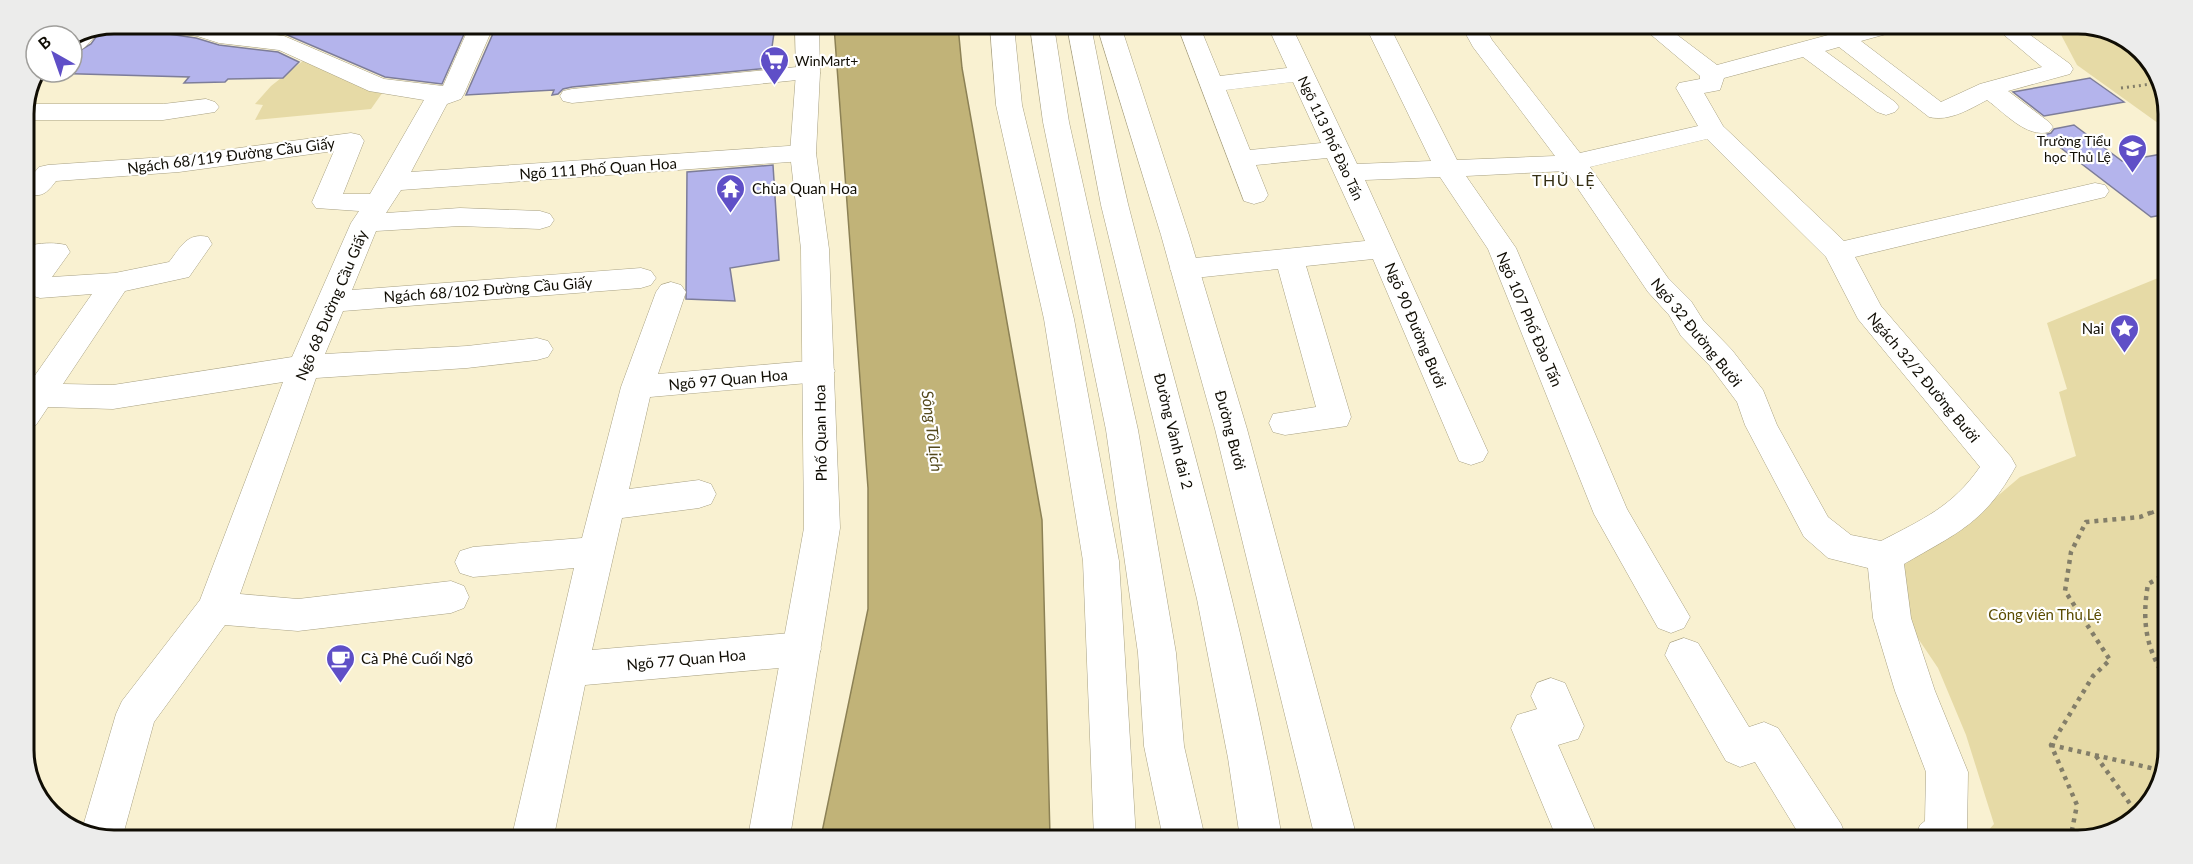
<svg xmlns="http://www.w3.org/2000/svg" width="2193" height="864" font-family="Lato,sans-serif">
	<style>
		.green { fill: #e6daa6 }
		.water { fill: #c1b378; stroke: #8c8155; stroke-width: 1.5 }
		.building { fill: #b4b4ec; stroke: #7d7d99; stroke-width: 1.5 }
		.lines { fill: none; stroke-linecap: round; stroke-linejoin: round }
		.minor-casing { stroke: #a8a183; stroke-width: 1 }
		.major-casing { stroke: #a8a183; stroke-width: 1 }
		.highway-casing { stroke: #a8a183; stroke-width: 1 }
		.path-far2 { stroke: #837e69; stroke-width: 3; stroke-dasharray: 2 4; stroke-linecap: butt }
		.path-far1 { stroke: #837e69; stroke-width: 4; stroke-dasharray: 3 4.5; stroke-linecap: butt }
		.path { stroke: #837e69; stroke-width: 4.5; stroke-dasharray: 4 5; stroke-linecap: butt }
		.minor { fill: #fff; fill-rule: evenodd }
		.major { fill: #fff; fill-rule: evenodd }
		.highway { fill: #fff; fill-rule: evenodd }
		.labels { text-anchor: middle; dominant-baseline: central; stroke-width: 4.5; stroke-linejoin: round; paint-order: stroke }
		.far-poi-label { font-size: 14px; fill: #100d04; stroke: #fff; text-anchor: start }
		.far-street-label { font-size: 14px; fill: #100d04; stroke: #fff }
		.street-label { font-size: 15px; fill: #100d04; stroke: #fff }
		.poi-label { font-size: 15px; fill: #100d04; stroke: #fff; text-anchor: start }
		.park-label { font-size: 15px; fill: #5a4b00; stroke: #fff }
		.neighbourhood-label { font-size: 16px; letter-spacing: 1.5px; fill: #352f14; stroke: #fff }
		.water-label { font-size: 16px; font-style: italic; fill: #54491c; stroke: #fff }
		.rim { fill: none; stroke: #100d04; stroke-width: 3 }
	</style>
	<rect width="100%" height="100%" fill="#f9f1d1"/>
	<!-- green -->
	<g class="green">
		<polygon points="2058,29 2108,29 2150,59 2169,108 2169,131 2077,65"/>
		<polygon points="304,60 385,89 371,109 255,120 263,105 255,104 271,86"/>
		<polygon points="2168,274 2164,779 2134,822 2079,840 1980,840 1994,824 1966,735 1938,668 1909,625 1904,565 1980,511 2020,477 2076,456 2059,392 2067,389 2047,323"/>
	</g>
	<!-- water -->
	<polygon class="water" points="834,26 958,26 962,68 1042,520 1050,837 821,837 868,609 868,488"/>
	<!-- building -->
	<g class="building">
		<polygon points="217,24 263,24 468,25 442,84 385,77 285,34"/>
		<polygon points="565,25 618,25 617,29 683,25 775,26 769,68 572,87 563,89 558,94 552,95 554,90 466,95 495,29"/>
		<polygon points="110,26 143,27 148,31 196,38 219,45 278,52 299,62 283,78 228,79 225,82 184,83 189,77 45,73 72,72 72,55 91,44 96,37 93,32"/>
		<polygon points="2090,78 2124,102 2044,116 2013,92"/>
		<polygon points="2074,125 2122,161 2168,153 2168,214 2151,217 2044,135 2051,133 2054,129"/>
		<polygon points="773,165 779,260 730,268 735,301 686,299 687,172"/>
	</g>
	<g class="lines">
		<defs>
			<g id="minor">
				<path d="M144 24H211L223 29 284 36 384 79 443 86 470 25H494L464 94 461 99 447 104 411 172 803 145 812 147 816 153 812 159 803 161 401 190 386 213 460 208 540 211 550 214 554 220 550 226 540 229 460 226 376 231 352 290 641 268 651 271 656 278 651 285 641 288 343 311 325 354 467 346 537 338 548 341 553 349 548 357 537 360 467 368 316 378 240 594 298 599 451 581 464 586 469 597 464 608 451 613 298 631 225 625 154 722 123 835H85L81 833 116 714 122 701 200 600 283 382 113 409 48 407 36 425 24 428V391L92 294 40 298 30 295 25 288 24 272 32 261 27 260 24 251 27 246C40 243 53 242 66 245L70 252 52 277 115 273 169 262C181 247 187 232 208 237L212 244 189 277 125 291 63 384 113 385 292 357 351 223 359 211 316 208 312 202 334 151 179 172 56 181C47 193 42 198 26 194L24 185 39 167 48 165 179 156 351 133 360 135 364 141 343 194H370L424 100 369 91 279 50 219 43 197 36 148 29Z"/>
				<path d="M1178 27H1200L1220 76 1287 68 1268 27H1292L1357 164 1431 161 1366 27H1390L1457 160 1555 156 1473 47 1462 27H1485L1492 40 1580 153 1698 126 1676 88 1679 83 1700 79V76L1643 28H1668L1717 65 1854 28H1893L1890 33 1861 41 1941 102 1980 84 2042 67 1997 29H2022L2070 64 2073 69 2070 74 2008 91 2049 122 2053 127 2049 132C2026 138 2005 113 1987 100 1970 109 1949 122 1929 117L1839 47 1825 51 1895 102 1899 107 1895 112 1886 115 1877 112 1803 57 1724 78 1720 90 1704 93 1723 126 1844 241 2095 183 2105 185 2109 191 2105 197 1855 257 1881 306 2011 457 2016 466C1985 523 1957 533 1904 564L1911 618 1935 691 1968 772 1967 831 1964 840H1914L1920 825 1925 821 1926 772 1895 691 1873 618 1868 568 1828 558 1804 537 1745 425 1737 402 1710 366 1681 336 1669 315 1648 292 1566 171 1466 176 1516 248 1627 509 1690 617 1684 628 1671 633 1658 628 1594 514 1488 249 1440 177 1365 180 1488 452 1483 461 1471 465 1459 461 1373 259 1306 266 1351 417 1347 426 1285 435 1273 432 1269 423 1273 414 1316 407 1278 269 1185 279 1175 276 1170 269 1175 262 1185 259 1365 241 1327 158 1256 165 1268 195 1264 201 1254 204 1244 201ZM1293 82 1321 143 1250 150 1226 90ZM1707 139 1826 257 1858 319 1980 467C1952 507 1923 519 1881 541L1851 535 1828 517 1777 425 1763 390 1732 350 1703 320 1691 301 1668 278 1590 167Z"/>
				<path d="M91 33 94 37C88 45 82 51 72 53V41Z"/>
				<polygon points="808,66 817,68 820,73 817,78 572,103 563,101 560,96 563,91 572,89"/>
				<polygon points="206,99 215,102 219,107 215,112 163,120 24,120 26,104 163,104"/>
				<polygon points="671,282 681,285 686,292 658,374 819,360 830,363 835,371 830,379 819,382 650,397 629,489 699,480 711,484 716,494 711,504 699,508 622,518 592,650 802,632 816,637 821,649 816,661 802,666 585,685 554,836 512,836 574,568 473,577 460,573 455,562 460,551 473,547 582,538 621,387 656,292 661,285"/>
				<polygon points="1684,638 1698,643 1749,727 1764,722 1778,728 1841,824 1847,839 1802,839 1755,762 1740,767 1726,761 1665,655 1670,643"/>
				<polygon points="1551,678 1565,683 1584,726 1578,739 1558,745 1599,839 1557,839 1511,728 1517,715 1537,709 1531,696 1537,683"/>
			</g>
			<g id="major">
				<polygon points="795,26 819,26 820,73 816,153 829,249 840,528 790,837 748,837 804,528 801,249 790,153 796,73"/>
				<polygon points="990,26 1014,26 1022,105 1074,319 1119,561 1136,838 1094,838 1083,561 1044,319 996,105"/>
				<polygon points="1097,26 1121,26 1189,235 1247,429 1357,838 1315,838 1215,429 1161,235"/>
			</g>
			<g id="highway">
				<polygon points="1030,26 1054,26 1069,122 1138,430 1176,653 1184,746 1205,838 1163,838 1144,746 1138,653 1106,430 1043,122"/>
				<path d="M1067 26H1091C1103 86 1114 145 1128 204 1182 415 1246 623 1282 838H1240L1228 758 1197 599 1101 205Z"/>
			</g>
		</defs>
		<!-- minor casing -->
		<use href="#minor" class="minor-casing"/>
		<!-- major casing -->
		<use href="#major" class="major-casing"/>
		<!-- highway casing -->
		<use href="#highway" class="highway-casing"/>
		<!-- path-far2 -->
		<polyline class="path-far2" points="2121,88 2159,83"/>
		<!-- path-far1 -->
		<polyline class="path-far1" points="2151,513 2166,507"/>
		<!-- path -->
		<g class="path">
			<path d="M2165 677C2145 647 2142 619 2148 584L2166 574"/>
			<polyline points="2051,745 2164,771"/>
			<polyline points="2096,756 2138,815"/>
			<polyline points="2070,840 2077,805 2051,745 2093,676 2110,660 2065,591 2071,552 2086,522 2140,517 2155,511"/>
		</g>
		<!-- minor -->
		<use href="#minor" class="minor"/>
		<!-- major -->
		<use href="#major" class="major"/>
		<!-- highway -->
		<use href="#highway" class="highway"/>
	</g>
	<!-- icons -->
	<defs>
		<symbol id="supermarket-pin" viewBox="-11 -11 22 30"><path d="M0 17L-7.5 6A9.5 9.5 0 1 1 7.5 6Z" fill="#5f4fc7" stroke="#fff"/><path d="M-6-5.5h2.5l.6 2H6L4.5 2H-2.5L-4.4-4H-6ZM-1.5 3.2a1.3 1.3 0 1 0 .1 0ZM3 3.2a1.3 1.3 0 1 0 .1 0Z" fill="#fff"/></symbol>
		<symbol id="school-pin" viewBox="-11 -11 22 30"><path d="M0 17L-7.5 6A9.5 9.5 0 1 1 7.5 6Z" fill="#5f4fc7" stroke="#fff"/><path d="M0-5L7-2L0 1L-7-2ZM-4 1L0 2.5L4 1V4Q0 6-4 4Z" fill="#fff"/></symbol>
		<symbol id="temple-pin" viewBox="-11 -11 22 30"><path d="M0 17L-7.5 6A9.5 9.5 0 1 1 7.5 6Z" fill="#5f4fc7" stroke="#fff"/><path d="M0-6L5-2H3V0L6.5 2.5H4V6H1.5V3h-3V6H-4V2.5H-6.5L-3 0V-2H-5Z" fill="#fff"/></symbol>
		<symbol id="sight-pin" viewBox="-11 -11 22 30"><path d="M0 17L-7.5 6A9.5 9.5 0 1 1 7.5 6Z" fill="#5f4fc7" stroke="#fff"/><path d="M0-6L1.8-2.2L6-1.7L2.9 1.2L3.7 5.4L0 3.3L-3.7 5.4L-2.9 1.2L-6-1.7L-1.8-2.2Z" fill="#fff"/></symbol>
		<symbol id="cafe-pin" viewBox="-11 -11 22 30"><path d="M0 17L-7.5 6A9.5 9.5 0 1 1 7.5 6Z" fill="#5f4fc7" stroke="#fff"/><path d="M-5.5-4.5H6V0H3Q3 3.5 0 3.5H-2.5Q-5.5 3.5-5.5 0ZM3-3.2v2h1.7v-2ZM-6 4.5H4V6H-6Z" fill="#fff"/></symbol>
	</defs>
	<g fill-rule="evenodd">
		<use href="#supermarket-pin" x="758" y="44" width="33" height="45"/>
		<use href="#school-pin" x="2116" y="132" width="33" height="45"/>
		<use href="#temple-pin" x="714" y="172" width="33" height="45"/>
		<use href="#sight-pin" x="2108" y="312" width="33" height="45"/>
		<use href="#cafe-pin" x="324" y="642" width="33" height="45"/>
	</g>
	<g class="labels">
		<!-- far-poi labels -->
		<g class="far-poi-label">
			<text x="795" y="60">WinMart+</text>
			<text x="2111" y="140" text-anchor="end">Trường Tiểu<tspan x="2111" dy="16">học Thủ Lệ</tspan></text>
		</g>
		<!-- far-street labels -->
		<g class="far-street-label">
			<text transform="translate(1331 138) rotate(65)">Ngõ 113 Phố Đào Tấn</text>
		</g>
		<!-- street labels -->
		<g class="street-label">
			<text transform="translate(231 155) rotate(-7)">Ngách 68/119 Đường Cầu Giấy</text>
			<text transform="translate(598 168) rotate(-4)">Ngõ 111 Phố Quan Hoa</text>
			<text transform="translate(488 289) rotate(-4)">Ngách 68/102 Đường Cầu Giấy</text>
			<text transform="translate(331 305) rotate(-67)">Ngõ 68 Đường Cầu Giấy</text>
			<text transform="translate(1530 319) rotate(67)">Ngõ 107 Phố Đào Tấn</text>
			<text transform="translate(1416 325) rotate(67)">Ngõ 90 Đường Bưởi</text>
			<text transform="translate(1697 332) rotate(51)">Ngõ 32 Đường Bưởi</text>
			<text transform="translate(1924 377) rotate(50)">Ngách 32/2 Đường Bưởi</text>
			<text transform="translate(728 379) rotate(-5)">Ngõ 97 Quan Hoa</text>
			<text transform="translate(1231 430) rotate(75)">Đường Bưởi</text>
			<text transform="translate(1174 431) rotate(76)">Đường Vành đai 2</text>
			<text transform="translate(820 433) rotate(-91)">Phố Quan Hoa</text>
			<text transform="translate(686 659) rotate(-5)">Ngõ 77 Quan Hoa</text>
		</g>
		<!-- poi labels -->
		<g class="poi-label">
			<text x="752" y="188">Chùa Quan Hoa</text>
			<text x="2104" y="328" text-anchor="end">Nai</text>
			<text x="361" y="658">Cà Phê Cuối Ngõ</text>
		</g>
		<!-- park labels -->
		<g class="park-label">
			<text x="2045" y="614">Công viên Thủ Lệ</text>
		</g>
		<!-- neighbourhood labels -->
		<g class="neighbourhood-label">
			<text x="1564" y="179">THỦ LỆ</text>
		</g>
		<!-- water labels -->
		<g class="water-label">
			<text transform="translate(933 431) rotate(83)">Sông Tô Lịch</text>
		</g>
	</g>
	<!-- crop -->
	<path d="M0 0H2193V864H0ZM114 34H2078A80 80 0 0 1 2158 114V750A80 80 0 0 1 2078 830H114A80 80 0 0 1 34 750V114A80 80 0 0 1 114 34Z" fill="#ececeb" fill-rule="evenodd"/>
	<path class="rim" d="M114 34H2078A80 80 0 0 1 2158 114V750A80 80 0 0 1 2078 830H114A80 80 0 0 1 34 750V114A80 80 0 0 1 114 34Z"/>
	<!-- north arrow -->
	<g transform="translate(54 54) rotate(320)"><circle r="28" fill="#ffffff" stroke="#9f9e9b" stroke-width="1.5"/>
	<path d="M0-4.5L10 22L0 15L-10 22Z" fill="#5f4fc7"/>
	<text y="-9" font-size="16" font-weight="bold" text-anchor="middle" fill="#100d04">B</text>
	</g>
</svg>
